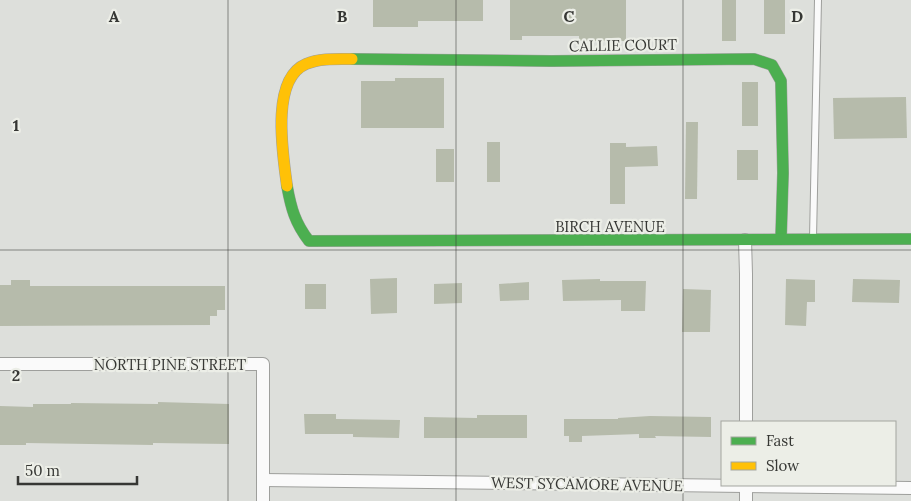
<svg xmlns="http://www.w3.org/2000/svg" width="911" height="501" font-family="Lora,serif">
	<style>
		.building { fill: #b6bbab }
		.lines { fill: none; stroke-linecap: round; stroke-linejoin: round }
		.lane-casing { stroke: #9e9f9c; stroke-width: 8 }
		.street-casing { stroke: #9e9f9c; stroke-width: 14 }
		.fast-casing { stroke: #9e9f9c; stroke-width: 12 }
		.slow-casing { stroke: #9e9f9c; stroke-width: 12 }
		.lane { stroke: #fafafa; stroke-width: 6 }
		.street { stroke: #fafafa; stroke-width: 12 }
		.fast { stroke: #4caf50; stroke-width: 11 }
		.slow { stroke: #ffc107; stroke-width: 11 }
		.grid { fill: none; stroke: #363734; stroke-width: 1; stroke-opacity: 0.55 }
		.labels { text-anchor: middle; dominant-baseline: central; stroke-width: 4.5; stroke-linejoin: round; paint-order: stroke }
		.street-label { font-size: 15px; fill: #363734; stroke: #eceee7 }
		.grid-label { font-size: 16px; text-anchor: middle; font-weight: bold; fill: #363734; stroke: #eceee7; stroke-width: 4.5; stroke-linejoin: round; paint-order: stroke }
	</style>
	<rect width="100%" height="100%" fill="#dddfdb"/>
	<!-- building -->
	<g class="building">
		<polygon points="373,0 483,0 483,21 418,21 418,27 373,27"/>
		<polygon points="510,0 626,0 626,41 579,41 579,36 522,36 522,40 510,40"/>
		<rect x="722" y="0" width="14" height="41"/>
		<rect x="764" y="0" width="21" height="34"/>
		<polygon points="395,78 444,78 444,128 361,128 361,81 395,81"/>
		<rect x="742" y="82" width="16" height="44"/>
		<polygon points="906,97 907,138 834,139 833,98"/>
		<polygon points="686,122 698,122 697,199 685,199"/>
		<rect x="487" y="142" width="13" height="40"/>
		<polygon points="610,143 626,143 626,147 657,146 658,166 625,167 625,204 610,204"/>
		<rect x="436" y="149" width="18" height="33"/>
		<rect x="737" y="150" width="21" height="30"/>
		<polygon points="397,278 397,313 371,314 370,279"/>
		<polygon points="600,279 600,281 646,281 645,311 621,311 621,300 563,301 562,280"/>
		<polygon points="786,279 815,280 815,302 807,302 806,326 785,325"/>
		<polygon points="853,279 900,280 899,303 852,302"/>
		<polygon points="11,280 30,280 30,286 225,286 225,310 217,310 217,316 210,316 210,325 0,326 0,285 11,285"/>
		<polygon points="529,282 529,300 500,301 499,284"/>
		<polygon points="462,283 462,303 434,304 434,284"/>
		<rect x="305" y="284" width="21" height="25"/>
		<polygon points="683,289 711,290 710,332 682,332"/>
		<polygon points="158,402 229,404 229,444 153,443 153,445 26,443 26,445 0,445 0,406 33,407 33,404 71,404 71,403 158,404"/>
		<polygon points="304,414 336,414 336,419 400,420 399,438 353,437 353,434 305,434"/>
		<polygon points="477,415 527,415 527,438 424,438 424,417 477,418"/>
		<polygon points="650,416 711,417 711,437 655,436 656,438 639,438 639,434 582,436 582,442 569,442 569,436 564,436 564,419 618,419 618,418"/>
	</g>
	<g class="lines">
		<defs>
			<polyline id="lane" points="813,238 818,0"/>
			<g id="street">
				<polyline points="745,240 746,274 746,422"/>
				<polyline points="0,364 263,364 263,501"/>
				<polyline points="263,480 911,488"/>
				<polyline points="746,485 746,501"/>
			</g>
			<g id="fast">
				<polyline points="352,59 551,61 754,59 772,65 781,81 783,173 781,239"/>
				<path d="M287 186C291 208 295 223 309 241L911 239"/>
			</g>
			<path id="slow" d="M287 186C283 155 270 79 306 64 320 58 337 59 352 59"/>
		</defs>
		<!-- lane casing -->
		<use href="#lane" class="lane-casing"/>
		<!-- street casing -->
		<use href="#street" class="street-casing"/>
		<!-- fast casing -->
		<use href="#fast" class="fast-casing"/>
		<!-- slow casing -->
		<use href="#slow" class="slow-casing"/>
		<!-- lane -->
		<use href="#lane" class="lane"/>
		<!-- street -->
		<use href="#street" class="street"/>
		<!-- fast -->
		<use href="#fast" class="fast"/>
		<!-- slow -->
		<use href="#slow" class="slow"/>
	</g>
	<!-- grid -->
	<path class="grid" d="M228 0V501M456 0V501M683 0V501M0 250H911"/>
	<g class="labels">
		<!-- street labels -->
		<g class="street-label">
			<text transform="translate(623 45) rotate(-1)">CALLIE COURT</text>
			<text x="610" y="226">BIRCH AVENUE</text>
			<text x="170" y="364">NORTH PINE STREET</text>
			<text transform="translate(587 484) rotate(1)">WEST SYCAMORE AVENUE</text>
		</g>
	</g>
	<g class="grid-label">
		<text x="114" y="22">A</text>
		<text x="342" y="22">B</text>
		<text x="569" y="22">C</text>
		<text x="797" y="22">D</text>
		<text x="16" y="131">1</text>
		<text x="16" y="381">2</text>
	</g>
	<!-- legend -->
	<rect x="721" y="421" width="175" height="65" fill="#eceee7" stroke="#a3a59f"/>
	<rect x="731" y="437" width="25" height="8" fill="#4caf50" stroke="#a3a59f"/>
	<text x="766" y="446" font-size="15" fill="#363734">Fast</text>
	<rect x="731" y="462" width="25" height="8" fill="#ffc107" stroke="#a3a59f"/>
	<text x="766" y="471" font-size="15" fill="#363734">Slow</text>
	<!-- scale -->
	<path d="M18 476v8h119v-8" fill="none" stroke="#363734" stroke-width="2.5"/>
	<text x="25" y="476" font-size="15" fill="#363734" stroke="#eceee7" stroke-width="4" paint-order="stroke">50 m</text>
</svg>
